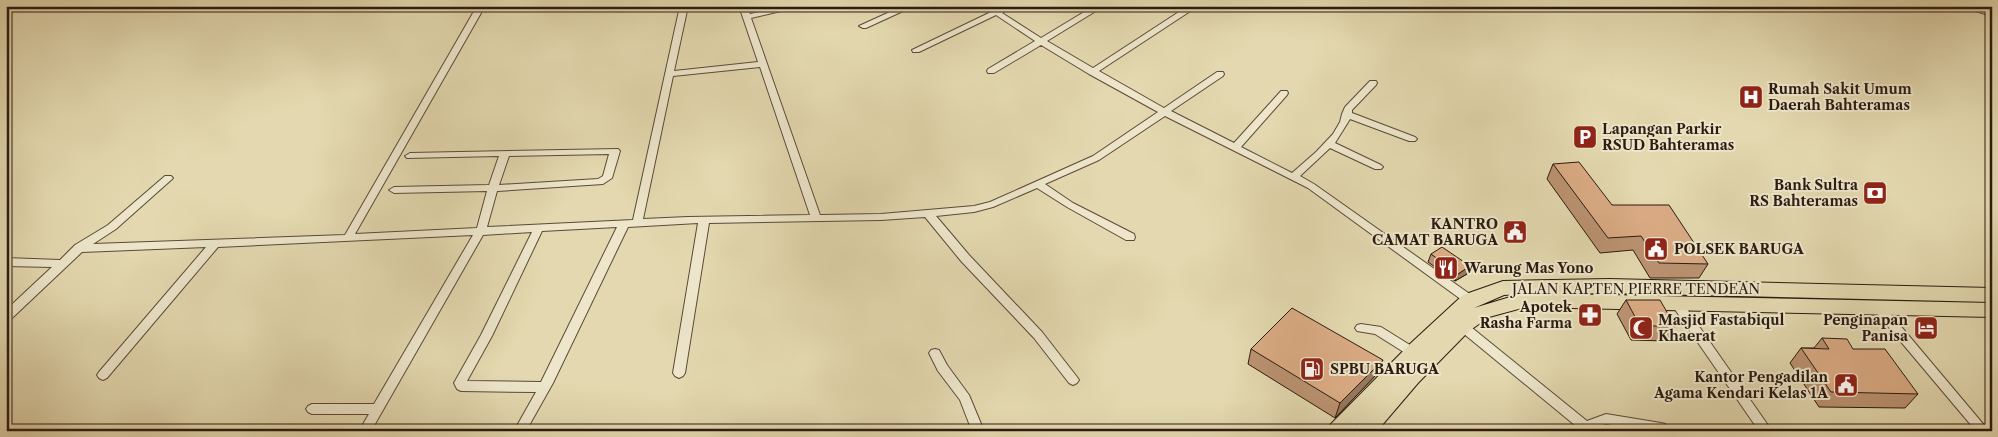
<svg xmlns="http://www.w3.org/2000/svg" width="1998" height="437" font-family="'Libre Caslon Text',serif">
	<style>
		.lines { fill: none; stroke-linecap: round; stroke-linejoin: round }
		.minor-casing { stroke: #5a4a38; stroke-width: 2 }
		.trunk-casing { stroke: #2c1b11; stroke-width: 2 }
		.minor { fill: #ede6cb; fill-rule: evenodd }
		.trunk { fill: #e3d8af; fill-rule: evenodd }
		.wall { fill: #bb9372; stroke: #2c1b11 }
		.shaded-wall { fill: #99785c; stroke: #2c1b11 }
		.building { fill: #daab84; stroke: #2c1b11 }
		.labels { text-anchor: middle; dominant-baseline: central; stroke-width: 4; stroke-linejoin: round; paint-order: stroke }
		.poi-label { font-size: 14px; font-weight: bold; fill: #2c1b11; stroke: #ede6cb; text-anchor: start }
		.street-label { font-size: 14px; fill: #2c1b11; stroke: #ede6cb }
	</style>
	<rect width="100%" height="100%" fill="#e3d8af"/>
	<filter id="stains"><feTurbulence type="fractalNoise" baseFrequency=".004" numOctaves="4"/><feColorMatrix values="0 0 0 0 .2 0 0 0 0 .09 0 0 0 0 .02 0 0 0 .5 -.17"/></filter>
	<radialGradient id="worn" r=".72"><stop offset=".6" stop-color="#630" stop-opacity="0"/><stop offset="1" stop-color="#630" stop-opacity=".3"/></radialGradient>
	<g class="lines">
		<defs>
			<g id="minor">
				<path d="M477 6H485L355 234 477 228 487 191 394 193 389 190 394 187 489 185 499 156 407 158 405 156 410 153 618 149 620 151 612 178 603 184 497 191 487 227 633 220 680 6H688L674 71 758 62 739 6H747L750 14 768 10 767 6H775V8L802 6 751 18 820 215 881 214 974 206 990 202 1093 156 1158 112 1089 74 1041 45 994 73H988L987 71 988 69 1035 41 996 15 919 52H913L912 50 991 12 983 6H993L997 9 1003 6H1014L1002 13 1041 38 1094 6H1104L1047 41 1093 68 1188 6H1198L1099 71 1164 108 1217 72H1223L1224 74 1223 76 1171 111 1234 143 1281 91H1287L1288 93 1287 95 1241 147 1292 173 1316 152 1333 134 1340 122 1342 114 1345 107 1370 81H1376L1377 83 1376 85 1352 110V113L1415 137 1417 139 1415 141H1409L1350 119 1335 143 1381 165 1383 167 1381 169H1375L1330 148 1300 176 1314 184 1474 297 1475 300 1474 303H1466L1308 188 1165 116 1099 160 1045 184 1073 203 1134 234 1135 237 1134 240H1126L1067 207 1037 188 993 207 974 212 936 216 969 255 1042 332 1077 377 1079 380 1077 383 1073 385 1069 383 1034 338 961 261 925 217 881 220 709 223 685 373 683 376 679 378 675 376 673 373 698 223 628 227 553 383 526 431H514L536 392 461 391 457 389 454 383 481 335 532 232 483 235 371 431H359L369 414H312L308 412 306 409 308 406 312 404H374L473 235 218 247 107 378 103 380 99 378 97 375 99 372 206 247 82 252 10 320 6 321V310L52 267 6 266V258L60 260 75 245 108 225 165 176H171L173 178 171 180 116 229 93 244 345 235ZM760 67 810 215 688 217 643 219 673 76ZM609 154 603 176 598 179 499 185 509 156ZM617 227 541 382 467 381 492 336 542 231Z"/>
				<polygon points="903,6 914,6 866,28 863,28 859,26"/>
				<polygon points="1972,6 1978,6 1992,11 1992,16 1972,10"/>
				<polygon points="1676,298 1680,299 1772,431 1759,431 1672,305 1671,302 1672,299"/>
				<polygon points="1879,304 1883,305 1989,431 1976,431 1875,311 1874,308 1875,305"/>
				<polygon points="1462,322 1466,323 1587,421 1606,414 1661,423 1665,424 1667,428 1666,431 1648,431 1606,424 1595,427 1597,431 1582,431 1458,329 1456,326 1458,323"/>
				<polygon points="1361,324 1381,327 1418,350 1420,353 1418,356 1414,357 1410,356 1375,334 1357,331 1355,328 1357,325"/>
				<polygon points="935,349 939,350 947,365 969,395 984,431 972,431 960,400 938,371 929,353 931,350"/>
			</g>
			<path id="trunk" d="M1609 279 1992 288V302L1609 293 1559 294 1992 303V317L1526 307 1489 317 1469 331 1418 383 1377 431H1354L1358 423 1351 431H1327L1330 425 1411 343 1463 295 1503 281ZM1520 294 1474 308 1504 295Z"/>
		</defs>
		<!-- minor casing -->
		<use href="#minor" class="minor-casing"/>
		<!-- trunk casing -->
		<use href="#trunk" class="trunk-casing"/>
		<!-- minor -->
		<use href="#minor" class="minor"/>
		<!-- trunk -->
		<use href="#trunk" class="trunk"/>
	</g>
	<!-- wall -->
	<g class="wall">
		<polygon points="1553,164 1612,205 1708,264 1699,278 1650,278 1633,250 1600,253 1547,179"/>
		<polygon points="1431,254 1467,274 1455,281 1428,262"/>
		<polygon points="1626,300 1675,326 1666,341 1631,340 1617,314"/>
		<polygon points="1822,338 1918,394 1905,408 1819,407 1790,363 1801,348 1814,348"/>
		<polygon points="1251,349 1377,374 1335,418 1248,364"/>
	</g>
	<!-- shaded-wall -->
	<g class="shaded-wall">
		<polygon points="1470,266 1467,274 1455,281 1458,274"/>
		<polygon points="1383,360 1377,374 1335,418 1340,403"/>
	</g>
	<!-- building -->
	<g class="building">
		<polygon points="1579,162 1612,205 1669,205 1708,264 1659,263 1641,236 1608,238 1553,164"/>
		<polygon points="1442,247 1470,266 1458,274 1431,254"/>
		<polygon points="1626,300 1660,300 1675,326 1640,326"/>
		<polygon points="1292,308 1383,360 1340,403 1251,349"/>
		<polygon points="1822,338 1847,339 1853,349 1885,349 1918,394 1831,392 1801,348 1829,349"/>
	</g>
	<!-- icons -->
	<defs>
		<symbol id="hospital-square" viewBox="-11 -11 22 22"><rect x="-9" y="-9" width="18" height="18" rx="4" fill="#8f2418" stroke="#ede6cb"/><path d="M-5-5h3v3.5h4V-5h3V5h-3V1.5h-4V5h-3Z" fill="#fff"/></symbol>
		<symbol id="parking-square" viewBox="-11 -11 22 22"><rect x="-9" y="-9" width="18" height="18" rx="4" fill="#8f2418" stroke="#ede6cb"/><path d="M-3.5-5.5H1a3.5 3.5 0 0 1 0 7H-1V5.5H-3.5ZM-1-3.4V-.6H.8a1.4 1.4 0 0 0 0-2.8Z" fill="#fff"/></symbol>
		<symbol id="bank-square" viewBox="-11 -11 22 22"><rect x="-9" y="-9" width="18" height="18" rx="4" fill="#8f2418" stroke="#ede6cb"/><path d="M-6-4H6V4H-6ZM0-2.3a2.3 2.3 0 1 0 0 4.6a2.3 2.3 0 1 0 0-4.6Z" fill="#fff"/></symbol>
		<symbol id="civic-square" viewBox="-11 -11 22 22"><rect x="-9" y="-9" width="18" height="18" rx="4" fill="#8f2418" stroke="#ede6cb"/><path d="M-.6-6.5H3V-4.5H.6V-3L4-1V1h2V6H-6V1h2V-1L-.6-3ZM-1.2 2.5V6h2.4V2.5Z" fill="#fff"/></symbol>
		<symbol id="restaurant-square" viewBox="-11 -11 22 22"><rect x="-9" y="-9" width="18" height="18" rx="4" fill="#8f2418" stroke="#ede6cb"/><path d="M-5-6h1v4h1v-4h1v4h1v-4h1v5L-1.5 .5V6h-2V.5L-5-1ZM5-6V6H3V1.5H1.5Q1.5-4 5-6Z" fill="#fff"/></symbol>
		<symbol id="pharmacy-square" viewBox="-11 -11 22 22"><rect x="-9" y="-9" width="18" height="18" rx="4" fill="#8f2418" stroke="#ede6cb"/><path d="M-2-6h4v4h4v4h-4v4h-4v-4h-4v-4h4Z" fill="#fff"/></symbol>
		<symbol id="mosque-square" viewBox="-11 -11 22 22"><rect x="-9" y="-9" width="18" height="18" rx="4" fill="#8f2418" stroke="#ede6cb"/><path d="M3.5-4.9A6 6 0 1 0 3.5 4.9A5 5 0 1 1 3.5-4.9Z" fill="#fff"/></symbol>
		<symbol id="hotel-square" viewBox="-11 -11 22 22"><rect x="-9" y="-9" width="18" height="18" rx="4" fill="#8f2418" stroke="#ede6cb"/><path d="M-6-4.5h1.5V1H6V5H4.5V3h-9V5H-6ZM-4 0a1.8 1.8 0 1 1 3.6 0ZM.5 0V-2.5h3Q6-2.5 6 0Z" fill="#fff"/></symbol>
		<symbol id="fuel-square" viewBox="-11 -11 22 22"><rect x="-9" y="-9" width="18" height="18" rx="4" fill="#8f2418" stroke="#ede6cb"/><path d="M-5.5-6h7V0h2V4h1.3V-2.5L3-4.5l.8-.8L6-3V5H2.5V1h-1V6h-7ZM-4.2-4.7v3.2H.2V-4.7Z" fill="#fff"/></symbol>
	</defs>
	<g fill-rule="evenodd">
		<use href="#hospital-square" x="1737" y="83" width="28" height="28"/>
		<use href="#parking-square" x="1571" y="123" width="28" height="28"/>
		<use href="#bank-square" x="1861" y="179" width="28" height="28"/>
		<use href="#civic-square" x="1501" y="218" width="28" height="28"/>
		<use href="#civic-square" x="1642" y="235" width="28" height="28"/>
		<use href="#restaurant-square" x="1432" y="254" width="28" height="28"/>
		<use href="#pharmacy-square" x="1576" y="301" width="28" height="28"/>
		<use href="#mosque-square" x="1627" y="314" width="28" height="28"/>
		<use href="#hotel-square" x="1912" y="314" width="28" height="28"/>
		<use href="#fuel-square" x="1298" y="355" width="28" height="28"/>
		<use href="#civic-square" x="1832" y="371" width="28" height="28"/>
	</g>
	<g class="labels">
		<!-- poi labels -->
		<g class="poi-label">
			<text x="1768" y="89">Rumah Sakit Umum<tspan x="1768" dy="16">Daerah Bahteramas</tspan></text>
			<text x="1602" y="129">Lapangan Parkir<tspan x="1602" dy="16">RSUD Bahteramas</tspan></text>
			<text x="1858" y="185" text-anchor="end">Bank Sultra<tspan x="1858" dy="16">RS Bahteramas</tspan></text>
			<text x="1498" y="224" text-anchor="end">KANTRO<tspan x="1498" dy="16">CAMAT BARUGA</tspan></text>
			<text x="1674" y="249">POLSEK BARUGA</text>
			<text x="1464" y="268">Warung Mas Yono</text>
			<text x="1572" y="307" text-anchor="end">Apotek<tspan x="1572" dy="16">Rasha Farma</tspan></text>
			<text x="1658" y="320">Masjid Fastabiqul<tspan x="1658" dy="16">Khaerat</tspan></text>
			<text x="1908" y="320" text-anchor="end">Penginapan<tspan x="1908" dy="16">Panisa</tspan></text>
			<text x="1330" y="369">SPBU BARUGA</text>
			<text x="1828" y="377" text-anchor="end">Kantor Pengadilan<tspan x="1828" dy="16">Agama Kendari Kelas 1A</tspan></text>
		</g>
		<!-- street labels -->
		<g class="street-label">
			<text x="1636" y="289">JALAN KAPTEN PIERRE TENDEAN</text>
		</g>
	</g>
	<!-- margin -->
	<rect width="1998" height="437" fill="none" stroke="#e3d8af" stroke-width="25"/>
	<rect x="8" y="8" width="1983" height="422" fill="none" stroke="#2c1b11" stroke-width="2.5"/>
	<rect x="12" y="12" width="1973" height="412" fill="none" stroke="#2c1b11"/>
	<rect width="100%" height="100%" filter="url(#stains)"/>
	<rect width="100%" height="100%" fill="url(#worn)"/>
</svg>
